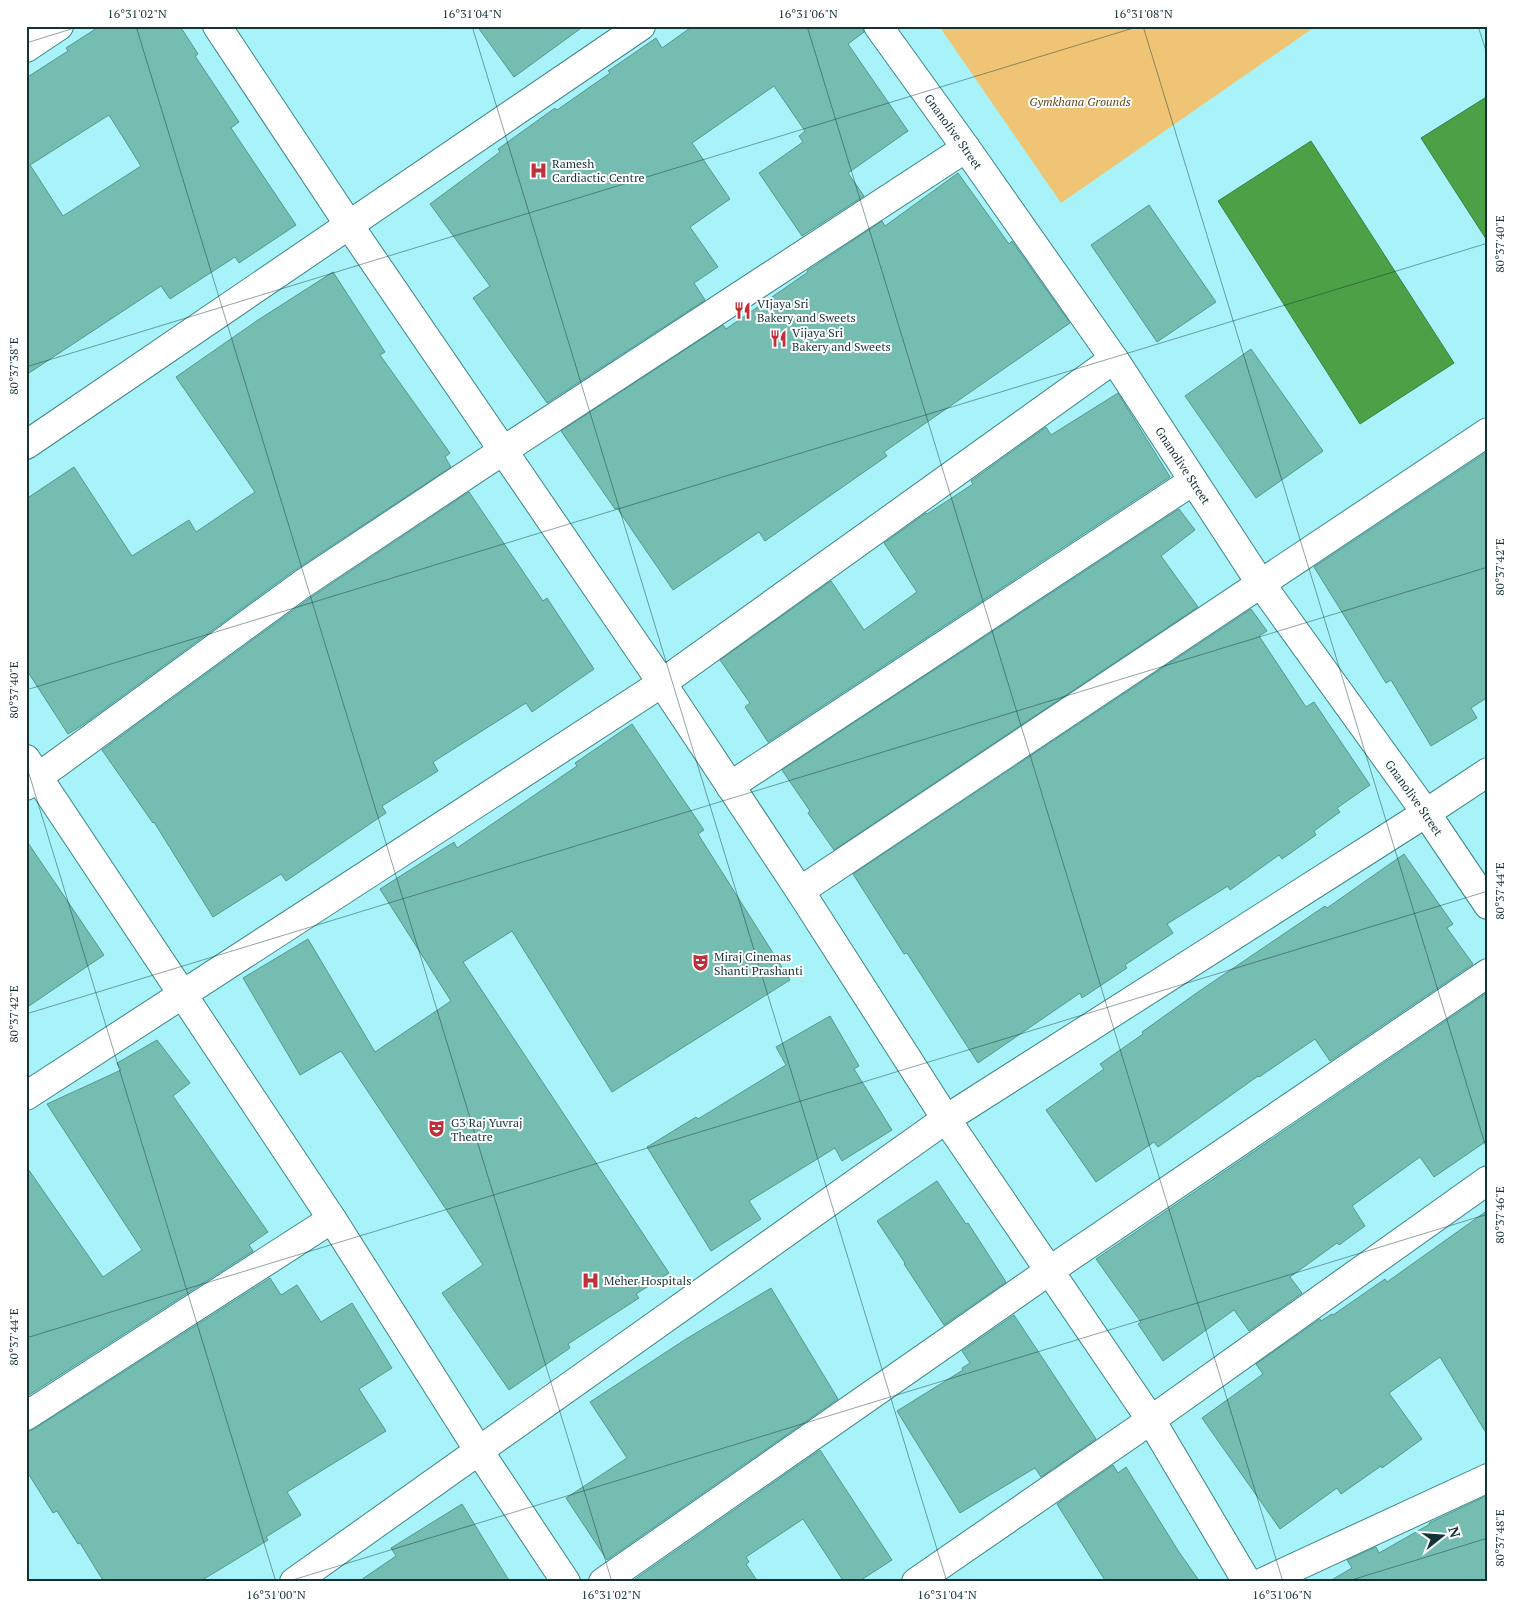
<svg xmlns="http://www.w3.org/2000/svg" width="1514" height="1608" font-family="'PT Serif',serif">
	<style>
		.green { fill: #efc575 }
		.water { fill: #4ca146; stroke: #3b8041 }
		.building { fill: #75bdb1; stroke: #52998e; fill-rule: evenodd }
		.lines { fill: none; stroke-linecap: round; stroke-linejoin: round }
		.minor-casing { stroke: #3a858b; stroke-width: 30 }
		.minor { stroke: #fff; stroke-width: 28 }
		.ticks { fill: none; stroke: #143335; stroke-width: 1; stroke-opacity: 0.45 }
		.labels { text-anchor: middle; dominant-baseline: central; stroke-width: 4; stroke-linejoin: round; paint-order: stroke }
		.park-label { font-size: 12px; font-style: italic; fill: #604816; stroke: #fff }
		.street-label { font-size: 12px; fill: #143335; stroke: #fff }
		.poi-label { font-size: 12px; fill: #143335; stroke: #fff; text-anchor: start }
		.neatline { fill: none; stroke: #143335; stroke-width: 2 }
		.ticks-label { font-size: 12px; text-anchor: middle; fill: #143335 }
	</style>
	<rect width="100%" height="100%" fill="#a8f3f9"/>
	<!-- green -->
	<polygon class="green" points="939,26 1316,26 1061,203"/>
	<!-- water -->
	<g class="water">
		<polygon points="1488,96 1488,242 1421,138"/>
		<polygon points="1311,141 1454,363 1360,424 1218,201"/>
	</g>
	<!-- building -->
	<g class="building">
		<path d="M100 26H180L198 54 195 56 239 122 231 128 296 225 239 263 235 257 170 299 161 286 26 375V78L68 51 66 48ZM109 115 141 166 63 216 30 165Z"/>
		<polygon points="477,26 584,26 514,77"/>
		<polygon points="693,26 863,26 864,32 848,44 908,131 848,173 864,196 802,236 759,173 803,142 799,136 805,131 774,86 692,143 730,199 690,227 718,267 694,283 705,300 547,403 473,298 490,286 430,204 500,152 498,149 555,108 557,110 610,73 608,71 656,38 662,48"/>
		<polygon points="958,173 1009,244 1012,241 1070,323 884,452 887,456 765,541 759,532 673,590 617,508 615,509 561,431 723,325 726,329 808,272 807,271 882,221 885,226"/>
		<polygon points="1149,205 1216,302 1157,342 1091,245"/>
		<polygon points="333,272 385,352 380,355 450,453 445,457 451,467 292,572 84,724 68,734 26,669 26,499 74,467 132,556 189,520 196,532 255,492 176,377 258,320"/>
		<polygon points="1251,349 1323,451 1256,498 1185,396"/>
		<polygon points="1118,393 1170,477 768,742 745,707 750,703 720,660 831,581 864,630 917,592 884,543 926,513 927,514 973,484 971,481 1046,427 1051,435"/>
		<polygon points="1488,451 1488,697 1471,708 1477,718 1431,746 1391,680 1386,683 1314,567"/>
		<polygon points="469,492 543,601 547,598 594,669 532,712 526,703 433,762 438,771 382,806 386,813 286,881 281,874 213,917 154,822 153,823 102,750 310,598"/>
		<polygon points="1179,509 1195,530 1161,556 1198,607 834,850 808,813 810,811 782,770"/>
		<polygon points="1251,609 1267,631 1259,636 1306,707 1314,702 1370,785 1337,808 1340,812 1314,831 1316,835 1282,859 1279,855 1230,890 1228,886 1167,924 1173,933 1125,965 1127,968 1082,998 1080,993 978,1063 907,953 904,954 853,874"/>
		<polygon points="632,724 704,830 698,834 790,980 612,1092 512,931 463,962 669,1273 636,1294 639,1298 568,1344 570,1348 509,1390 442,1293 483,1265 341,1051 300,1075 243,978 308,939 375,1052 451,1001 380,889 454,842 457,848 577,766 575,763"/>
		<polygon points="26,840 104,955 26,1008"/>
		<polygon points="1404,854 1453,924 1447,928 1473,964 1330,1061 1315,1039 1259,1077 1258,1076 1158,1147 1154,1142 1096,1182 1046,1110 1104,1069 1100,1064 1143,1034 1142,1032 1198,992 1325,906 1327,908"/>
		<polygon points="1488,992 1488,1140 1434,1177 1420,1157 1352,1206 1365,1226 1339,1245 1337,1243 1290,1277 1302,1293 1249,1331 1234,1310 1163,1361 1138,1324 1141,1322 1096,1259"/>
		<polygon points="830,1016 859,1066 854,1069 892,1130 842,1161 835,1148 749,1201 761,1219 711,1251 647,1147 696,1117 698,1119 786,1065 776,1047"/>
		<polygon points="157,1040 190,1083 173,1096 268,1232 249,1245 253,1251 26,1397 26,1166 103,1277 142,1250 47,1104 121,1070 117,1063"/>
		<polygon points="937,1181 966,1224 968,1223 1006,1282 944,1325 904,1264 905,1263 877,1221"/>
		<polygon points="1488,1210 1488,1436 1440,1357 1389,1393 1422,1439 1382,1468 1381,1466 1341,1494 1337,1488 1280,1529 1202,1418 1263,1374 1256,1364 1320,1319 1321,1321 1332,1314 1333,1315 1385,1279 1387,1282"/>
		<polygon points="270,1278 281,1295 297,1285 321,1322 352,1303 392,1368 359,1389 386,1431 287,1492 301,1515 266,1537 268,1540 199,1582 104,1582 80,1543 78,1544 57,1511 53,1513 26,1470 26,1432 34,1429"/>
		<polygon points="771,1288 838,1399 607,1560 566,1498 627,1458 590,1402 686,1339"/>
		<polygon points="1014,1315 1096,1439 1041,1477 1035,1468 960,1513 897,1411 963,1370 962,1368 970,1363 962,1351"/>
		<polygon points="820,1450 892,1560 858,1582 844,1582 803,1519 746,1557 749,1562 746,1564 758,1582 631,1582"/>
		<polygon points="1113,1465 1118,1473 1126,1467 1179,1552 1200,1582 1106,1582 1057,1504"/>
		<polygon points="1488,1495 1488,1582 1328,1582 1352,1568 1347,1560 1376,1547 1379,1553 1430,1524 1429,1523"/>
		<polygon points="462,1504 510,1582 358,1582 396,1556 391,1548"/>
	</g>
	<g class="lines">
		<defs>
			<g id="minor">
				<polyline points="217,26 349,225 662,683 800,891 946,1119 1151,1420 1247,1582"/>
				<path id="s1" d="M878 26 966 148 1114 359 1261 584 1426 813 1488 905"/>
				<polyline points="26,48 59,26"/>
				<polyline points="26,445 641,26"/>
				<polyline points="26,759 332,1219 479,1451 566,1582"/>
				<polyline points="26,786 301,585 504,450 966,148"/>
				<polyline points="730,786 1193,481"/>
				<polyline points="800,891 1488,432"/>
				<polyline points="26,1096 662,683 1114,359"/>
				<polyline points="26,1416 332,1219"/>
				<polyline points="294,1582 946,1119 1426,813 1488,772"/>
				<polyline points="603,1582 1049,1271 1488,973"/>
				<polyline points="916,1582 1151,1420 1488,1180"/>
				<polyline points="1263,1582 1488,1478"/>
			</g>
		</defs>
		<!-- minor casing -->
		<use href="#minor" class="minor-casing"/>
		<!-- minor -->
		<use href="#minor" class="minor"/>
	</g>
	<!-- ticks -->
	<path class="ticks" d="M136 26 612 1582M472 26 947 1582M807 26 1283 1582M1143 26 1488 1154M1478 26 1488 57M26 43 81 26M26 367 1140 26M26 690 1488 243M26 764 276 1582M26 1014 1488 567M26 1338 1488 891M286 1582 1488 1214M1345 1582 1488 1538"/>
	<!-- icons -->
	<defs>
		<symbol id="hospital-bare" viewBox="-9 -9 18 18"><path d="M-5-5h3v3.5h4V-5h3V5h-3V1.5h-4V5h-3Z" fill="#c0303a" stroke="#fff" stroke-width="2.5" paint-order="stroke"/></symbol>
		<symbol id="restaurant-bare" viewBox="-9 -9 18 18"><path d="M-5-6h1v4h1v-4h1v4h1v-4h1v5L-1.5 .5V6h-2V.5L-5-1ZM5-6V6H3V1.5H1.5Q1.5-4 5-6Z" fill="#c0303a" stroke="#fff" stroke-width="2.5" paint-order="stroke"/></symbol>
		<symbol id="theatre-bare" viewBox="-9 -9 18 18"><path d="M-5-5.5Q0-4 5-5.5V0Q5 5 0 6Q-5 5-5 0ZM-3.3-2.5H-1v1.5H-3.3ZM1-2.5H3.3v1.5H1ZM-2.8 1Q0 5.5 2.8 1Z" fill="#c0303a" stroke="#fff" stroke-width="2.5" paint-order="stroke"/></symbol>
	</defs>
	<g fill-rule="evenodd">
		<use href="#hospital-bare" x="526" y="158" width="25" height="25"/>
		<use href="#restaurant-bare" x="730" y="298" width="25" height="25"/>
		<use href="#restaurant-bare" x="766" y="326" width="25" height="25"/>
		<use href="#theatre-bare" x="688" y="950" width="25" height="25"/>
		<use href="#theatre-bare" x="424" y="1116" width="25" height="25"/>
		<use href="#hospital-bare" x="578" y="1268" width="25" height="25"/>
	</g>
	<g class="labels">
		<!-- park labels -->
		<g class="park-label">
			<text x="1080" y="101">Gymkhana Grounds</text>
		</g>
		<!-- street labels -->
		<g class="street-label">
			<text stroke="none"><textPath href="#s1" startOffset="130">Gnanolive Street</textPath></text>
			<text stroke="none"><textPath href="#s1" startOffset="535">Gnanolive Street</textPath></text>
			<text stroke="none"><textPath href="#s1" startOffset="940">Gnanolive Street</textPath></text>
		</g>
		<!-- poi labels -->
		<g class="poi-label">
			<text x="552" y="163">Ramesh<tspan x="552" dy="14">Cardiactic Centre</tspan></text>
			<text x="757" y="303">VIjaya Sri<tspan x="757" dy="14">Bakery and Sweets</tspan></text>
			<text x="792" y="332">Vijaya Sri<tspan x="792" dy="14">Bakery and Sweets</tspan></text>
			<text x="714" y="956">Miraj Cinemas<tspan x="714" dy="14">Shanti Prashanti</tspan></text>
			<text x="451" y="1122">G3 Raj Yuvraj<tspan x="451" dy="14">Theatre</tspan></text>
			<text x="604" y="1280">Meher Hospitals</text>
		</g>
	</g>
	<!-- border -->
	<rect width="1514" height="1608" fill="none" stroke="#ffffff" stroke-width="55"/>
	<!-- north arrow -->
	<g transform="translate(1442 1536) rotate(73)" stroke="#ffffff" stroke-width="4" paint-order="stroke">
	<path d="M0-4L9 19L0 12L-9 19Z" fill="#143335"/>
	<text y="-8" font-size="14" font-weight="bold" text-anchor="middle" fill="#143335">N</text>
	</g>
	<rect x="28" y="28" width="1458" height="1552" class="neatline"/>
	<g class="ticks-label">
		<text x="137" y="18">16°31'02"N</text>
		<text x="472" y="18">16°31'04"N</text>
		<text x="808" y="18">16°31'06"N</text>
		<text x="1143" y="18">16°31'08"N</text>
		<text transform="translate(1500 244) rotate(-90)" y="4">80°37'40"E</text>
		<text transform="translate(14 366) rotate(-90)" y="4">80°37'38"E</text>
		<text transform="translate(1500 567) rotate(-90)" y="4">80°37'42"E</text>
		<text transform="translate(14 690) rotate(-90)" y="4">80°37'40"E</text>
		<text transform="translate(1500 891) rotate(-90)" y="4">80°37'44"E</text>
		<text transform="translate(14 1014) rotate(-90)" y="4">80°37'42"E</text>
		<text transform="translate(1500 1215) rotate(-90)" y="4">80°37'46"E</text>
		<text transform="translate(14 1337) rotate(-90)" y="4">80°37'44"E</text>
		<text transform="translate(1500 1538) rotate(-90)" y="4">80°37'48"E</text>
		<text x="276" y="1599">16°31'00"N</text>
		<text x="611" y="1599">16°31'02"N</text>
		<text x="947" y="1599">16°31'04"N</text>
		<text x="1282" y="1599">16°31'06"N</text>
	</g>
</svg>
